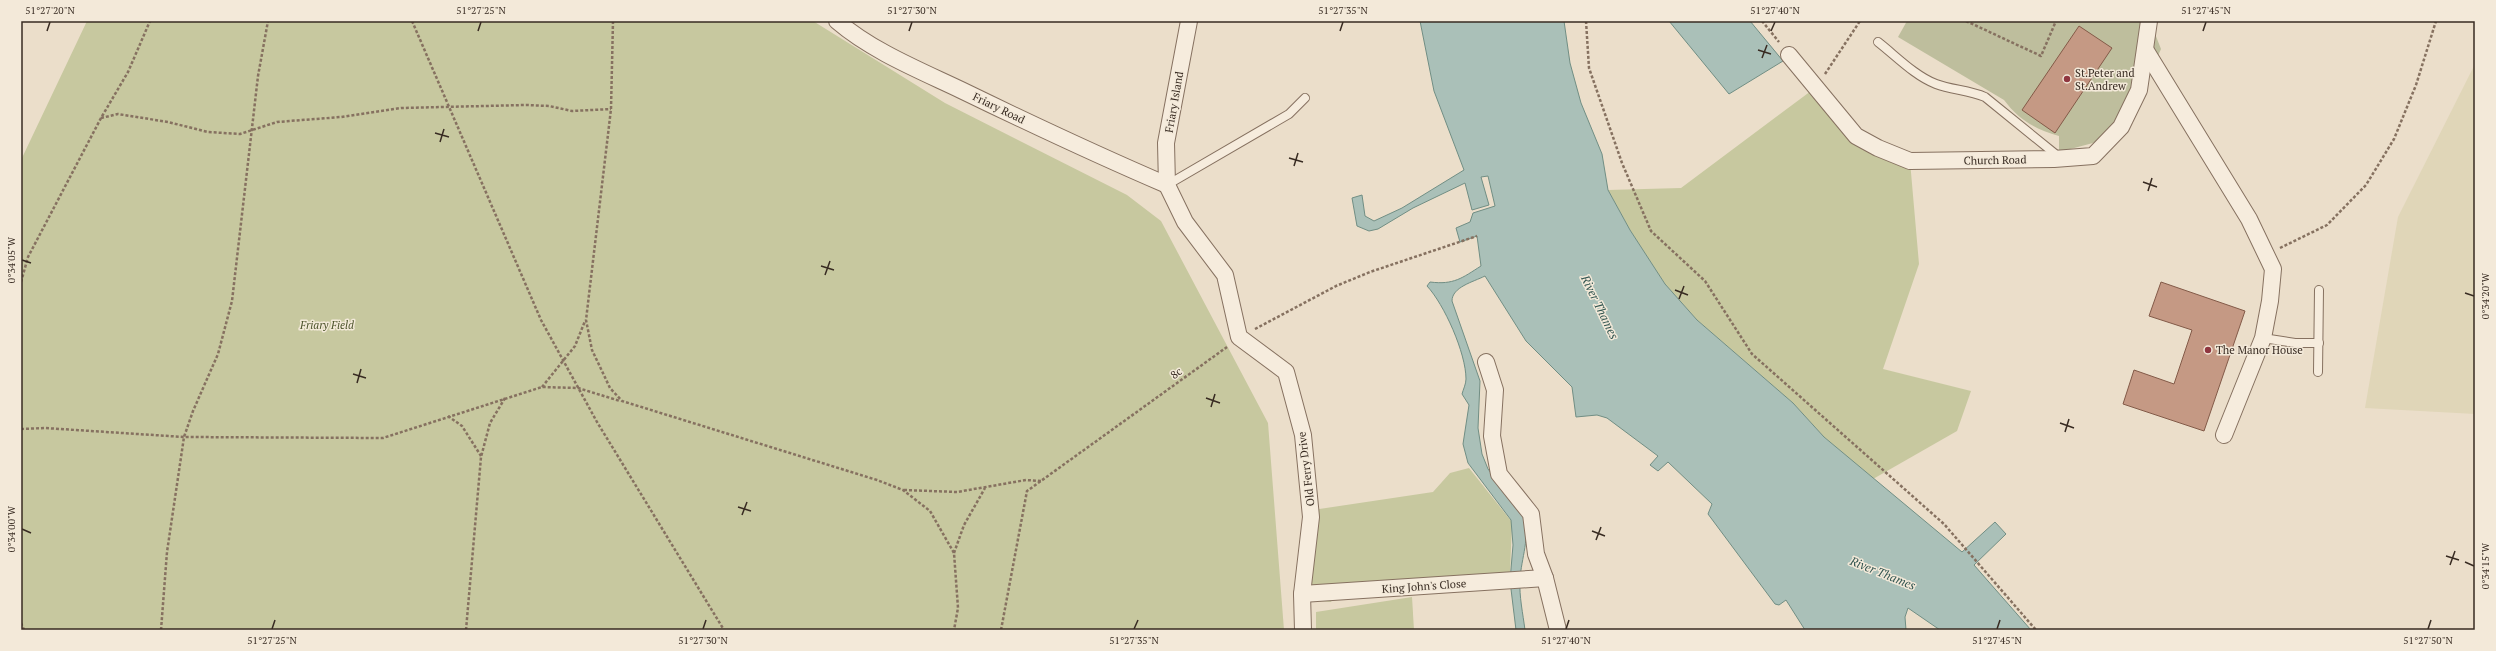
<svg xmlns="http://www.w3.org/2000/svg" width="2496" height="651" font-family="'PT Serif',serif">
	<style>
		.farmland { fill: #e0d6b8 }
		.green { fill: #c7c89f }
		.cemetery { fill: #bebe9d }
		.water { fill: #aac0b8; stroke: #718e84 }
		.building { fill: #c59984; stroke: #835a48 }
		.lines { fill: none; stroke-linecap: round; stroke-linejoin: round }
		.service-casing { stroke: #867160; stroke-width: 10 }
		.minor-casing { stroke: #867160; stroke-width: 18 }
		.path { stroke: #867160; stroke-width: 2.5; stroke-dasharray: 3 2; stroke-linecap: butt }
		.service { stroke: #f6ecdd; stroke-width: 8 }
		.minor { stroke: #f6ecdd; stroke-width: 16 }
		.ticks { fill: none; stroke: #382b22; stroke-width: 1.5 }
		.poi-dot { fill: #90363f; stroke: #f3e9d9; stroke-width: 1.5 }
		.labels { text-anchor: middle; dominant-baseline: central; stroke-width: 3; stroke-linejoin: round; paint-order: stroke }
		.poi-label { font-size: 11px; fill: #382b22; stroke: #f3e9d9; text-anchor: start }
		.street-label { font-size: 11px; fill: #382b22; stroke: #f3e9d9 }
		.park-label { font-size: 11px; font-style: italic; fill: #4c532b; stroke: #f3e9d9 }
		.water-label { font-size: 12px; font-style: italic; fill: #335651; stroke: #f3e9d9 }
		.neatline { fill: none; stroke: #382b22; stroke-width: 1.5 }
		.ticks-label { font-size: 10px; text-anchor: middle; fill: #382b22 }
	</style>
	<rect width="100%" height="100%" fill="#ebdeca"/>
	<!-- farmland -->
	<polygon class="farmland" points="2475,64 2475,414 2365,408 2398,217"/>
	<!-- green -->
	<g class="green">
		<polygon points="87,21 813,21 945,103 1127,195 1161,221 1268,423 1284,630 21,630 21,160"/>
		<polygon points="1815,88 1856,136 1910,161 1919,264 1883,369 1971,391 1957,431 1873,479 1824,437 1793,403 1697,320 1665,284 1630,230 1608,190 1681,188"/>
		<polygon points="1469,468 1512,522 1510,574 1333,598 1331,602 1312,600 1309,589 1306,511 1433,492 1450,473"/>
		<polygon points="1412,597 1414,630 1316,630 1316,612"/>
	</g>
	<!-- cemetery -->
	<path class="cemetery" d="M1907 21H2150L2161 49 2126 128 2093 143 2059 152V136C2035 129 2019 120 2004 100L1898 37Z"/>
	<!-- water -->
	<g class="water">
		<path d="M1420 21H1564L1570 63 1581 103 1602 154 1608 190 1630 230 1665 284 1697 320 1793 403 1824 437 1962 552 1995 522 2006 534 1974 565 2031 630H1940L1908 608 1905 617 1906 630H1805L1786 600 1779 605 1775 604 1708 514 1712 504 1668 462 1658 471 1650 465 1658 456 1607 418 1597 415 1576 417 1572 387 1526 341 1485 276C1473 282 1452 287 1452 301L1480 381 1478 428 1482 454 1488 469 1523 515C1531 537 1521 558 1520 580 1519 596 1523 614 1525 630H1516L1510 581 1513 545 1511 520 1468 463 1463 444 1469 405 1462 394C1463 390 1466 384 1466 379 1466 353 1444 304 1427 286L1430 282C1454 285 1462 278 1481 266L1477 236 1460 242 1456 228 1470 222 1473 213 1495 206 1488 176 1481 177 1489 205 1472 210 1465 183 1413 208 1378 229 1369 231 1357 226 1352 198 1362 195 1365 216 1374 221 1402 208 1464 170 1434 91Z"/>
		<polygon points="1669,21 1750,21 1783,61 1729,94"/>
	</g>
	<!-- building -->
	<g class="building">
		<polygon points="2079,26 2112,48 2055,133 2022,110"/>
		<polygon points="2161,282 2245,311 2204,431 2123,404 2134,370 2174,384 2192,330 2149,316"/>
	</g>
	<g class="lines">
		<defs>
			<g id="service">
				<path d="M1878 42C1896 56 1915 76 1936 84 1952 90 1969 90 1985 97L2059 157"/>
				<polyline points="1167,185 1289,114 1305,98"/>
				<polyline points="2263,338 2295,343 2319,343"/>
				<polyline points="2318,372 2319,290"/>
			</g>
			<g id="minor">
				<path d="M837 21C872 51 919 70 961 90 1029 123 1097 155 1167 185"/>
				<polyline points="1189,21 1166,143 1167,185 1185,222 1225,275 1239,337 1286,372 1303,435 1311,517 1302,594 1303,630"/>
				<polyline points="2146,51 2249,219 2273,269 2270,301 2263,338 2224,435"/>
				<polyline points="1789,55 1856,136 1878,148 1910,161 2054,159 2093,156 2121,127 2139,90 2149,21"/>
				<polyline points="1545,578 1558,630"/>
				<polyline points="1302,594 1545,578 1536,554 1531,514 1499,474 1492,436 1495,390 1486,362"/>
			</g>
		</defs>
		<!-- service casing -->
		<use href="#service" class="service-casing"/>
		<!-- minor casing -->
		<use href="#minor" class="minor-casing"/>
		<!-- path -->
		<g class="path">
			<polyline points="412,21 541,320 597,422 724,630"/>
			<polyline points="613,21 611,109 586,320 592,350 610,388 622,401 877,480 903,490 930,511 954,553 958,608 954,630"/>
			<polyline points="1586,21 1589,68 1622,163 1651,231 1705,281 1752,354 1944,524 2036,630"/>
			<polyline points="1762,21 1779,42"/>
			<polyline points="1966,21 2041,56 2056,21"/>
			<polyline points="1825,74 1860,21"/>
			<polyline points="101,118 118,114 168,122 208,132 240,134 277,122 341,117 401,108 526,105 549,106 572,111 611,109"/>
			<polyline points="2280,248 2327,225 2366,185 2394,139 2416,85 2436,21"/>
			<polyline points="21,282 28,257 101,118 128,72 150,21"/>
			<polyline points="1255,329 1336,286 1370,272 1477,236"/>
			<polyline points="542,387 575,346 585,321"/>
			<polyline points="448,416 462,426 481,456"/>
			<polyline points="21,429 45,428 184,437 383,438 542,387 578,388 620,401"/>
			<polyline points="904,490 957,492 1026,480 1041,481"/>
			<polyline points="954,553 964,525 985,488"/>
			<polyline points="21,623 24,630"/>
			<polyline points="161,630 167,552 184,437 193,411 218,354 232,301 258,76 268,21"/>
			<polyline points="466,630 481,457 490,423 505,398"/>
			<polyline points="1001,630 1027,491 1227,347"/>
		</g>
		<!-- service -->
		<use href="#service" class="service"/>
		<!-- minor -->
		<use href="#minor" class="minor"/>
	</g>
	<!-- ticks -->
	<path class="ticks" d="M47 31 50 22M478 31 481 22M909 31 912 22M1340 31 1343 22M1771 31 1775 22M2203 31 2206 22M1758 50 1771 54M1762 58 1767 45M435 133 449 137M440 142 444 129M1289 158 1303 162M1294 166 1298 153M2143 182 2157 187M2148 191 2152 178M22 260 31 263M821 266 834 270M825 275 830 261M1675 290 1688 295M2465 293 2474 296M1679 299 1684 286M353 374 366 378M357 383 361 369M1206 398 1220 403M1211 407 1215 394M2060 423 2074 428M2065 432 2069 419M738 507 751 511M742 515 747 502M22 529 31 533M1592 531 1605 536M1596 540 1601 527M2446 556 2459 560M2465 562 2474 566M2450 565 2455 551M272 629 275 620M703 629 706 620M1134 629 1138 620M1566 629 1569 620M1997 629 2000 620M2428 629 2431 620"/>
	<!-- markers -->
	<g class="poi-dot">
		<circle cx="2067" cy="79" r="4"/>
		<circle cx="2208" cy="350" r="4"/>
	</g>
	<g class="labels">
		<!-- poi labels -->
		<g class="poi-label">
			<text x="2075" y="73">St.Peter and<tspan x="2075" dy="13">St.Andrew</tspan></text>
			<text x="2216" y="350">The Manor House</text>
		</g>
		<!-- street labels -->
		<g class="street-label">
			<text transform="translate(1174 102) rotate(-80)">Friary Island</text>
			<text transform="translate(999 108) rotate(26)">Friary Road</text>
			<text transform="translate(1995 160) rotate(-1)">Church Road</text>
			<text transform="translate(1176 373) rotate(-36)">8c</text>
			<text transform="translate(1306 469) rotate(-97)">Old Ferry Drive</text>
			<text transform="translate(1424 586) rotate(-4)">King John's Close</text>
		</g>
		<!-- park labels -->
		<g class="park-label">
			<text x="327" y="325">Friary Field</text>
		</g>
		<!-- water labels -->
		<g class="water-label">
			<text transform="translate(1600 307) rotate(64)">River Thames</text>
			<text transform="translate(1883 573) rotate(22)">River Thames</text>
		</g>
	</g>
	<!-- border -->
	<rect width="2496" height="651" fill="none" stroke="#f3e9d9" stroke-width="44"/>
	<rect x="22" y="22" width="2452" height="607" class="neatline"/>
	<g class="ticks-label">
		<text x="50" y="14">51°27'20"N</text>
		<text x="481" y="14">51°27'25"N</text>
		<text x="912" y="14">51°27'30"N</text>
		<text x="1343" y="14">51°27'35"N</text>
		<text x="1775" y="14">51°27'40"N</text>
		<text x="2206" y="14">51°27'45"N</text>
		<text transform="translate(11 260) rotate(-90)" y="4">0°34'05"W</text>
		<text transform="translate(2485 296) rotate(-90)" y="4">0°34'20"W</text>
		<text transform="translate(11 529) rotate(-90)" y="4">0°34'00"W</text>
		<text transform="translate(2485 566) rotate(-90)" y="4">0°34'15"W</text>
		<text x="272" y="644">51°27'25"N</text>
		<text x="703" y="644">51°27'30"N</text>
		<text x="1134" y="644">51°27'35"N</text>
		<text x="1566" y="644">51°27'40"N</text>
		<text x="1997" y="644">51°27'45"N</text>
		<text x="2428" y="644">51°27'50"N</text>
	</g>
</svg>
